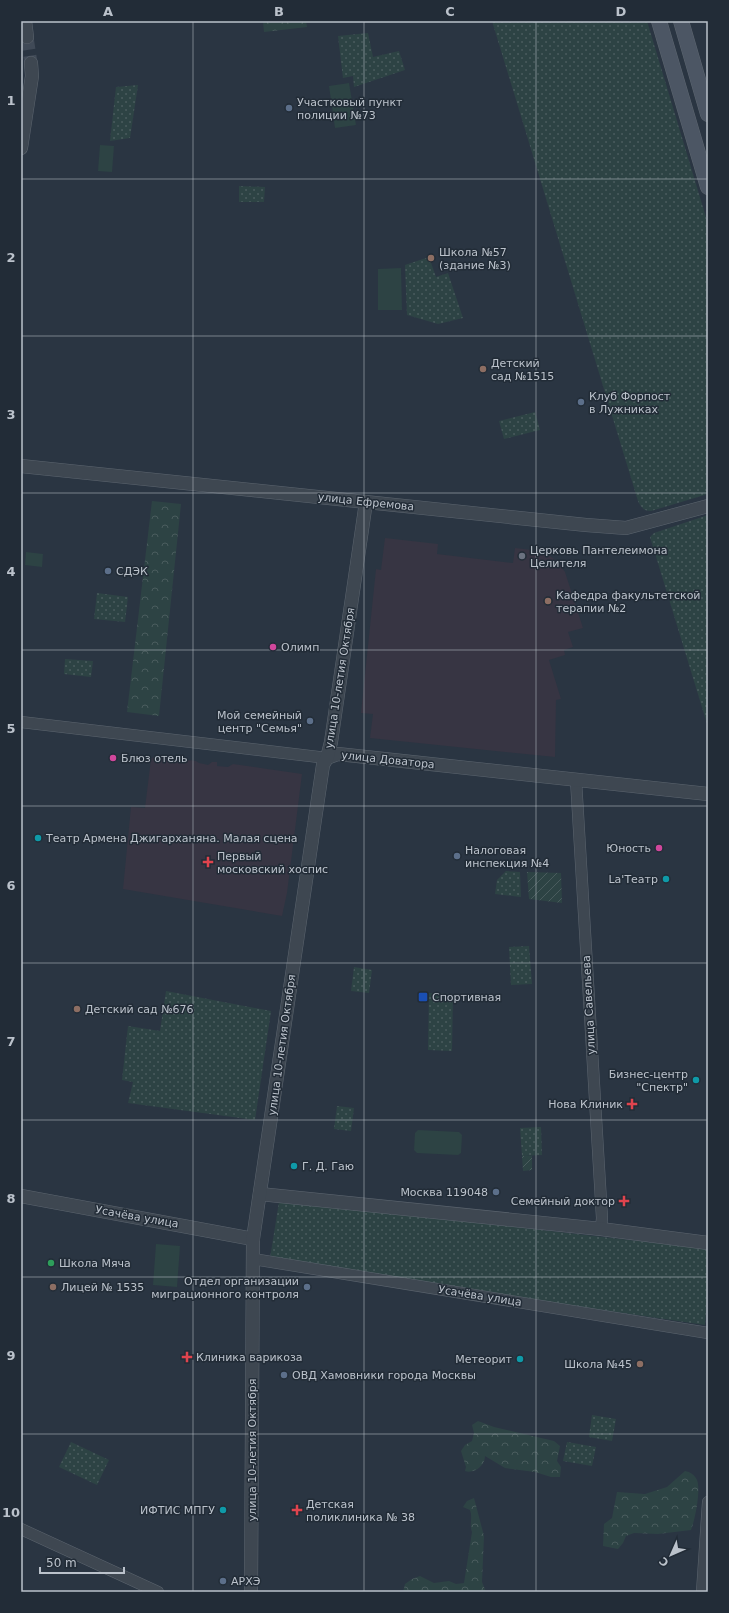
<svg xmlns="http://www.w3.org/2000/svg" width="729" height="1613" font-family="'DejaVu Sans',sans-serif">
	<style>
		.medical { fill: #373543 }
		.grass { fill: url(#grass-dots) }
		.forest { fill: url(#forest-crowns) }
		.garden { fill: url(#garden-furrows) }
		.pitch { fill: #2d4344 }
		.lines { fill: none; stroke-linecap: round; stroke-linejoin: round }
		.tertiary-tunnel { stroke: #404a57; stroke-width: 13; stroke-dasharray: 13 6; stroke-linecap: butt }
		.minor-casing { stroke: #5c656f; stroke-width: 12 }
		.tertiary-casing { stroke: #5c656f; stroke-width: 14 }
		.secondary-casing { stroke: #5c656f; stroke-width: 16 }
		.minor { stroke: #3e4751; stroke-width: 11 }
		.tertiary { stroke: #3e4751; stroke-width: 13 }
		.secondary { stroke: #4c5664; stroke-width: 15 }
		.grid { fill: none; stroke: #bbc2cb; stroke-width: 1; stroke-opacity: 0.55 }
		.service-dot { fill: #5c6f8a; stroke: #222c37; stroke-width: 1.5 }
		.education-dot { fill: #8d6e63; stroke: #222c37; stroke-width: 1.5 }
		.worship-dot { fill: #6b7280; stroke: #222c37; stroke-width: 1.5 }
		.hotel-dot { fill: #d1479c; stroke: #222c37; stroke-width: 1.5 }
		.culture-dot { fill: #0f9aa8; stroke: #222c37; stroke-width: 1.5 }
		.health-dot { fill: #e0444e; stroke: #222c37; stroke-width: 1.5 }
		.transit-dot { fill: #1a4fb4; stroke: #222c37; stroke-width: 1.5 }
		.leisure-dot { fill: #2e9e5b; stroke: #222c37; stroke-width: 1.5 }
		.labels { text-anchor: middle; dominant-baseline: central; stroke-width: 3; stroke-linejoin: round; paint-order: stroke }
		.poi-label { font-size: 11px; fill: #bbc2cb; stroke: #222c37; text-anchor: start }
		.street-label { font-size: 11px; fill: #bbc2cb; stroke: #222c37 }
		.neatline { fill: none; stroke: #bbc2cb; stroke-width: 1.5 }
		.grid-label { font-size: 13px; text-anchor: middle; font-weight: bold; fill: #bbc2cb }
	</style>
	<defs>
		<pattern id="grass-dots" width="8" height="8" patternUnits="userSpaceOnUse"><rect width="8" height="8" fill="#2d4344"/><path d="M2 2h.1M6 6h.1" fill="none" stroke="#4a5c5e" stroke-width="1.8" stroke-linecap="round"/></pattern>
		<pattern id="forest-crowns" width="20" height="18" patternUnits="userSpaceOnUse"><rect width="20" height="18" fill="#2d4344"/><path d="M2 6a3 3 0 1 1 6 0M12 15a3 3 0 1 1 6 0" fill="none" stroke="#4a5c5e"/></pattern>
		<pattern id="garden-furrows" width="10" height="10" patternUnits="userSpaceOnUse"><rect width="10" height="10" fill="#2d4344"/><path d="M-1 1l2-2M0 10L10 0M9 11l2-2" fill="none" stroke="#4a5c5e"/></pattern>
	</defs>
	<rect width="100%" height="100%" fill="#2a3542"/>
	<!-- medical -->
	<g class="medical">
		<polygon points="385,538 438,544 437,554 513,563 515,548 532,550 548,555 556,560 560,565 565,572 583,628 568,632 573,647 564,650 565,655 549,660 561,699 556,700 555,757 370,738 373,714 361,713 376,569 381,570"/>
		<polygon points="155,756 196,761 199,763 204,764 208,765 212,762 217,762 217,766 228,767 233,764 302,774 287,893 282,916 123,889 131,807 145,808 151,759"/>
	</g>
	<!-- grass -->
	<g class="grass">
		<path d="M492 21H647L708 224V494L651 511C643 511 641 507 638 501Z"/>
		<polygon points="368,33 373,57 399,51 405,70 354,87 353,76 343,78 338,36"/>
		<polygon points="138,85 130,138 110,141 116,87"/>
		<polygon points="239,186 265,187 264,202 239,202"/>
		<polygon points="429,257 436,277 448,273 463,318 438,324 407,315 405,265"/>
		<polygon points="535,412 540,430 504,439 499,421"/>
		<polygon points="708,515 708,727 650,537 654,533"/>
		<polygon points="97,593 128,597 125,622 94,619"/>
		<polygon points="65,659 93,661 91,677 64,674"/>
		<polygon points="506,871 520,872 521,897 495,894 497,880"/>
		<polygon points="529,946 532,984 511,985 509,947"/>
		<polygon points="354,967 372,970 369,993 351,991"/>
		<polygon points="166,991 271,1011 255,1120 128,1103 133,1082 122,1080 128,1026 160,1031"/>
		<polygon points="429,993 453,994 452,1051 428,1050"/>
		<polygon points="337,1106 354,1108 351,1131 334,1129"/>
		<polygon points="541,1127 542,1155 522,1156 520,1128"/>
		<polygon points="288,1201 708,1249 708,1286 705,1325 507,1296 270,1258 279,1202"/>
		<polygon points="592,1415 616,1419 612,1441 589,1437"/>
		<polygon points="71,1442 109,1460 97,1485 59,1467"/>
		<polygon points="567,1442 596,1447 592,1466 563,1461"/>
	</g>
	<!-- forest -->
	<g class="forest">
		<polygon points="263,21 306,21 307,27 264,32"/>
		<polygon points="152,501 181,504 159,716 127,712"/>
		<path d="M478 1421 494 1427 554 1441 560 1446 557 1461 561 1467 560 1477H551L535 1472 505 1468 485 1456C485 1466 474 1474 465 1471L466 1467 461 1451 465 1445 472 1441 474 1433 472 1425Z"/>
		<path d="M685 1471C690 1472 694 1474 697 1480 701 1490 695 1520 691 1530L658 1534 634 1533 626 1536 623 1543 618 1549 603 1546 604 1524 612 1518 617 1492 645 1494 667 1487Z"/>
		<path d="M474 1498 484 1536 482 1582 486 1592H403L405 1584 412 1579 420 1576 434 1583 449 1581 456 1584 464 1583 472 1532C469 1524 473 1518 470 1510L463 1507 467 1501Z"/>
	</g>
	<!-- garden -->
	<g class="garden">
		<polygon points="527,872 561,873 562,903 529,899"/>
		<polygon points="522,1156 532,1156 532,1170 523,1171"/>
	</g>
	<!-- pitch -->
	<g class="pitch">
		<polygon points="349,83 356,125 335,128 329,86"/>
		<polygon points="100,145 114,146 112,172 98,171"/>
		<polygon points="401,268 402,310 378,310 378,269"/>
		<polygon points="26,552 43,554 42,567 25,565"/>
		<polygon points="418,1130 459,1132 462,1135 461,1153 458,1155 417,1153 414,1150 415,1133"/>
		<polygon points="156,1244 180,1246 177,1287 153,1285"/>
	</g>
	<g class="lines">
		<!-- tertiary-tunnel -->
		<polyline class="tertiary-tunnel" points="27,37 31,63"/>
		<defs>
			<g id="minor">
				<polyline points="21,722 327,758"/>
				<polyline points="576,780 602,1218 601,1229"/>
				<polyline points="253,1259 708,1333"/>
				<polyline points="21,1529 158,1592"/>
				<polyline points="702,1592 708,1502"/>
			</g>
			<g id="tertiary">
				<polyline points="25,21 27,37"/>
				<polyline points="21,148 32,76 31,63"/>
				<polyline points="21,466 586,525 626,528 708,506"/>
				<polyline points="327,758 338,754 708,794"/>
				<polyline points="260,1194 601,1229 708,1243"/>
				<polyline points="21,1196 253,1239"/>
				<polyline points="251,1592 253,1239 323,765 327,758 331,742 366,502"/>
			</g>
			<g id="secondary">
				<polyline points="659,21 708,187"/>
				<polyline points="681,21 708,114"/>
			</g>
		</defs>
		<!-- minor casing -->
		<use href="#minor" class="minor-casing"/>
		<!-- tertiary casing -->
		<use href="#tertiary" class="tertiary-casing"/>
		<!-- secondary casing -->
		<use href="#secondary" class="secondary-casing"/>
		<!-- minor -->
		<use href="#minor" class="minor"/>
		<!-- tertiary -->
		<use href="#tertiary" class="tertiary"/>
		<!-- secondary -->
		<use href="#secondary" class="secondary"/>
	</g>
	<!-- grid -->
	<path class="grid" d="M193 21V1592M364 21V1592M536 21V1592M21 179H708M21 336H708M21 493H708M21 650H708M21 806H708M21 963H708M21 1120H708M21 1277H708M21 1434H708"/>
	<!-- markers -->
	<g class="service-dot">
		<circle cx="289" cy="108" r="4"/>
		<circle cx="581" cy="402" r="4"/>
		<circle cx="108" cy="571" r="4"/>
		<circle cx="310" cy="721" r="4"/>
		<circle cx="457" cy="856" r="4"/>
		<circle cx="496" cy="1192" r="4"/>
		<circle cx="307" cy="1287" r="4"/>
		<circle cx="284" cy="1375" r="4"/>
		<circle cx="223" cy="1581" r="4"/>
	</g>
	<g class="education-dot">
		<circle cx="431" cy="258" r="4"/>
		<circle cx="483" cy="369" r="4"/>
		<circle cx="548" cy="601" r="4"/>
		<circle cx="77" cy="1009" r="4"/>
		<circle cx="53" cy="1287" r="4"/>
		<circle cx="640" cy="1364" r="4"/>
	</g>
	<circle class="worship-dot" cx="522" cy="556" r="4"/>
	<g class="hotel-dot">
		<circle cx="273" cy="647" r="4"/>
		<circle cx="113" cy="758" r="4"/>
		<circle cx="659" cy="848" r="4"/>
	</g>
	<g class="culture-dot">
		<circle cx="38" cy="838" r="4"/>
		<circle cx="666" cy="879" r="4"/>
		<circle cx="696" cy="1080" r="4"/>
		<circle cx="294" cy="1166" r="4"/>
		<circle cx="520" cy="1359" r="4"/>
		<circle cx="223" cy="1510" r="4"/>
	</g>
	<g class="health-dot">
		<path d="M206 856h4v4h4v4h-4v4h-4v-4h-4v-4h4z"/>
		<path d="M630 1098h4v4h4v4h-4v4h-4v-4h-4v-4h4z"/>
		<path d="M622 1195h4v4h4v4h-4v4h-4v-4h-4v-4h4z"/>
		<path d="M185 1351h4v4h4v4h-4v4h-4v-4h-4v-4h4z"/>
		<path d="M295 1504h4v4h4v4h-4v4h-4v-4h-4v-4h4z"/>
	</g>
	<rect class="transit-dot" x="418" y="992" width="10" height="10" rx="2"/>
	<circle class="leisure-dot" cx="51" cy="1263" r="4"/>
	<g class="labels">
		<!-- poi labels -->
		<g class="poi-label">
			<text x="297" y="102">Участковый пункт<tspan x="297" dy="13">полиции №73</tspan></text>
			<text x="439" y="252">Школа №57<tspan x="439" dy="13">(здание №3)</tspan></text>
			<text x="491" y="363">Детский<tspan x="491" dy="13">сад №1515</tspan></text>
			<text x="589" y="396">Клуб Форпост<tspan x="589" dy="13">в Лужниках</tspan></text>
			<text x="530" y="550">Церковь Пантелеимона<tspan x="530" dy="13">Целителя</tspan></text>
			<text x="116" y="571">СДЭК</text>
			<text x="556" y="595">Кафедра факультетской<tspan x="556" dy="13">терапии №2</tspan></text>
			<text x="281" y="647">Олимп</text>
			<text x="302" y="715" text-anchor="end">Мой семейный<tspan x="302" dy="13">центр "Семья"</tspan></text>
			<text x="121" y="758">Блюз отель</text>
			<text x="46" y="838">Театр Армена Джигарханяна. Малая сцена</text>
			<text x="651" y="848" text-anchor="end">Юность</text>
			<text x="465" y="850">Налоговая<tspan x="465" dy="13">инспекция №4</tspan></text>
			<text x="217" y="856">Первый<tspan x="217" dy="13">московский хоспис</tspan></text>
			<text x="658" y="879" text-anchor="end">La'Театр</text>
			<text x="432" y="997">Спортивная</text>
			<text x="85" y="1009">Детский сад №676</text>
			<text x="688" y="1074" text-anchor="end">Бизнес-центр<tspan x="688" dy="13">"Спектр"</tspan></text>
			<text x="623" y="1104" text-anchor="end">Нова Клиник</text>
			<text x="302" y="1166">Г. Д. Гаю</text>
			<text x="488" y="1192" text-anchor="end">Москва 119048</text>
			<text x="615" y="1201" text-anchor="end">Семейный доктор</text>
			<text x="59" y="1263">Школа Мяча</text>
			<text x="299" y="1281" text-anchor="end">Отдел организации<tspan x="299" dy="13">миграционного контроля</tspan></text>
			<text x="61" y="1287">Лицей № 1535</text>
			<text x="196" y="1357">Клиника варикоза</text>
			<text x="512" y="1359" text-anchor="end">Метеорит</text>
			<text x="632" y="1364" text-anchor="end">Школа №45</text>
			<text x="292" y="1375">ОВД Хамовники города Москвы</text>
			<text x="306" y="1504">Детская<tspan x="306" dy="13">поликлиника № 38</tspan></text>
			<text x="215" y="1510" text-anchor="end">ИФТИС МПГУ</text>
			<text x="231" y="1581">АРХЭ</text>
		</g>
		<!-- street labels -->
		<g class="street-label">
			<text transform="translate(366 502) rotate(6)">улица Ефремова</text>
			<text transform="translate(340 678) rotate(-81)">улица 10-летия Октября</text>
			<text transform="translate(388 760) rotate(6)">улица Доватора</text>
			<text transform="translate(589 1005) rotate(-93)">улица Савельева</text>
			<text transform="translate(282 1045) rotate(-82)">улица 10-летия Октября</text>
			<text transform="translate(137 1217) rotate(10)">Усачёва улица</text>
			<text transform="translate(480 1296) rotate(9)">Усачёва улица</text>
			<text transform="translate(252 1450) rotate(-90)">улица 10-летия Октября</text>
		</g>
	</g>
	<!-- border -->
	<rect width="729" height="1613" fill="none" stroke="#222c37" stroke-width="44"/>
	<!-- north arrow -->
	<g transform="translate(671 1555) rotate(225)" stroke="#222c37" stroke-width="3" paint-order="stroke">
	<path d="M0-3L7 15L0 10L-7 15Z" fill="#bbc2cb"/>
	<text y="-6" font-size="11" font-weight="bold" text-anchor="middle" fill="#bbc2cb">С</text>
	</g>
	<!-- scale -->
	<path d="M40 1567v6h84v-6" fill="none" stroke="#bbc2cb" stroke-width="2"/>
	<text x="46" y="1567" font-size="12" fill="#bbc2cb" stroke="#222c37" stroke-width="3" paint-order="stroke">50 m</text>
	<rect x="22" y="22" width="685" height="1569" class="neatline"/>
	<g class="grid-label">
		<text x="108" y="16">A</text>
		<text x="279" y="16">B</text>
		<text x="450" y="16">C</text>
		<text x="621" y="16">D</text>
		<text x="11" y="105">1</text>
		<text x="11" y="262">2</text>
		<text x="11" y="419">3</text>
		<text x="11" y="576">4</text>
		<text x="11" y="733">5</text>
		<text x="11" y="890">6</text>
		<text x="11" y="1046">7</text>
		<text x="11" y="1203">8</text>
		<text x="11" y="1360">9</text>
		<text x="11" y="1517">10</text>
	</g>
</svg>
